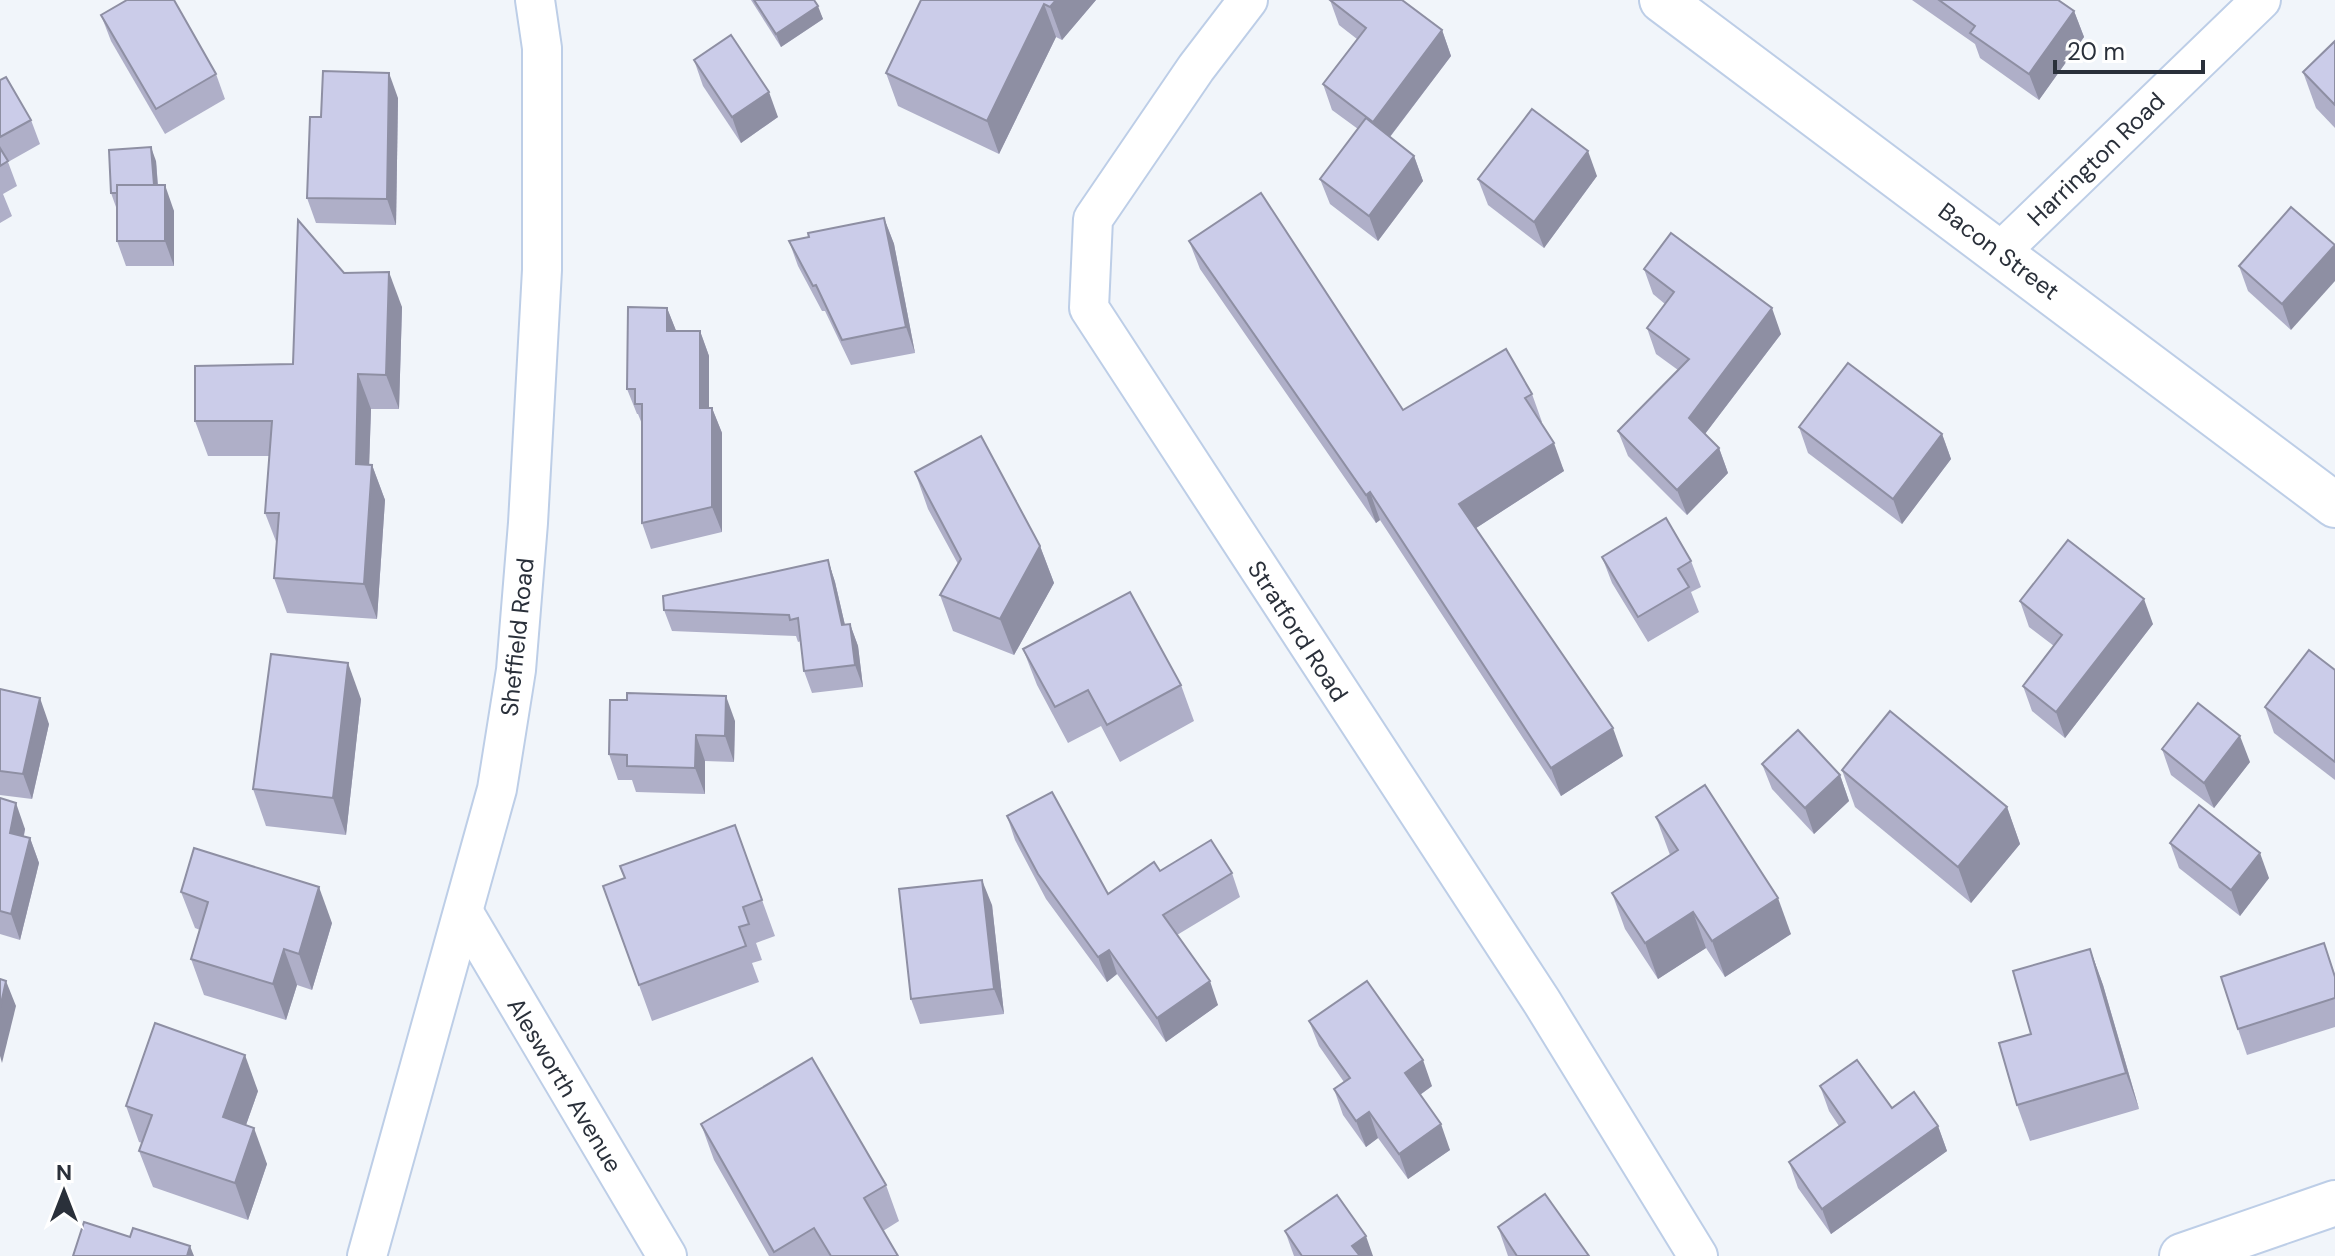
<svg xmlns="http://www.w3.org/2000/svg" width="2335" height="1256" font-family="'DM Sans',sans-serif">
	<style>
		.lines { fill: none; stroke-linecap: round; stroke-linejoin: round }
		.minor-casing { stroke: #bdcee7; stroke-width: 42 }
		.tertiary-casing { stroke: #bdcee7; stroke-width: 48 }
		.minor { stroke: #fff; stroke-width: 38 }
		.tertiary { stroke: #fff; stroke-width: 44 }
		.wall { fill: #afafc8 }
		.shaded-wall { fill: #8e8fa3 }
		.building { fill: #cbcce9; stroke: #8e8fa3; stroke-width: 2 }
		.labels { text-anchor: middle; dominant-baseline: central; stroke-width: 8; stroke-linejoin: round; paint-order: stroke }
		.street-label { font-size: 24px; fill: #2a303a; stroke: #fff }
	</style>
	<rect width="100%" height="100%" fill="#f1f5fa"/>
	<g class="lines">
		<defs>
			<g id="minor">
				<polyline points="1248,0 1196,68 1093,219 1089,308 1542,1002 1698,1256"/>
				<polyline points="2000,252 2261,0"/>
				<polyline points="464,913 667,1256"/>
				<polyline points="367,1256 497,789 516,670 528,523 542,270 542,48 535,0"/>
			</g>
			<g id="tertiary">
				<polyline points="1662,0 2335,505"/>
				<polyline points="2182,1256 2335,1203"/>
			</g>
		</defs>
		<!-- minor casing -->
		<use href="#minor" class="minor-casing"/>
		<!-- tertiary casing -->
		<use href="#tertiary" class="tertiary-casing"/>
		<!-- minor -->
		<use href="#minor" class="minor"/>
		<!-- tertiary -->
		<use href="#tertiary" class="tertiary"/>
	</g>
	<!-- wall -->
	<g class="wall">
		<polygon points="751,0 814,0 823,19 781,47"/>
		<polygon points="921,0 1096,0 1062,40 1056,37 999,154 898,106 886,73"/>
		<polygon points="1330,0 1442,30 1451,56 1390,137 1414,156 1423,181 1378,241 1330,204 1320,179 1358,129 1332,110 1323,84 1357,39 1339,25"/>
		<polygon points="1912,0 2058,0 2074,11 2084,37 2039,100 1980,58 1975,44"/>
		<polygon points="101,15 216,74 225,99 165,134 111,41"/>
		<polygon points="2335,41 2335,128 2316,108 2303,72"/>
		<polygon points="694,60 778,117 741,143 703,86"/>
		<polygon points="0,80 31,120 40,144 8,162 17,186 3,194 12,216 0,223"/>
		<polygon points="398,98 396,225 316,223 307,198 321,117"/>
		<polygon points="156,161 158,185 174,211 174,266 126,266 117,241 117,206 116,207 111,193"/>
		<polygon points="1597,176 1544,248 1488,205 1478,179"/>
		<polygon points="2291,207 2291,330 2248,291 2239,266"/>
		<polygon points="884,218 894,244 915,353 851,365 825,311 822,311 798,266 789,241 809,237"/>
		<polygon points="1189,241 1403,410 1532,394 1542,422 1541,422 1564,471 1476,528 1623,756 1561,796 1380,520 1376,523 1200,269"/>
		<polygon points="1644,269 1781,334 1705,434 1719,448 1728,473 1687,515 1628,456 1618,431 1678,370 1656,354 1647,328 1665,304 1653,294"/>
		<polygon points="344,273 402,307 399,409 371,409 369,465 372,465 385,500 377,619 287,613 274,578 277,544 265,513 269,456 208,456 195,421 293,364"/>
		<polygon points="667,308 676,331 700,331 709,356 709,408 712,408 722,433 722,532 651,549 642,523 642,424 638,414 637,414 627,389"/>
		<polygon points="1799,427 1942,434 1951,459 1902,524 1808,453"/>
		<polygon points="915,472 1040,546 1054,583 1014,655 953,631 940,595 958,564 928,509"/>
		<polygon points="1602,557 1691,561 1701,587 1691,592 1699,612 1648,642 1612,583"/>
		<polygon points="828,560 835,582 845,625 850,624 858,646 863,687 812,693 804,671 801,641 798,642 796,636 672,631 664,610"/>
		<polygon points="2020,601 2153,624 2065,738 2032,711 2023,686 2054,646 2029,627"/>
		<polygon points="1023,649 1181,685 1194,721 1120,762 1101,726 1068,743 1037,685"/>
		<polygon points="2335,670 2335,780 2274,733 2265,707"/>
		<polygon points="0,689 49,724 32,799 0,795"/>
		<polygon points="361,699 346,835 266,826 253,789"/>
		<polygon points="735,721 734,762 705,761 705,794 636,792 632,780 618,780 609,754"/>
		<polygon points="2162,749 2250,762 2214,808 2171,775"/>
		<polygon points="1762,764 1840,775 1849,801 1814,834 1772,789"/>
		<polygon points="1842,770 2007,807 2020,844 1971,903 1855,807"/>
		<polygon points="0,798 25,829 24,836 30,838 39,863 20,940 0,934"/>
		<polygon points="1007,816 1108,894 1232,873 1240,897 1177,935 1218,1005 1166,1042 1117,974 1107,982 1046,899 1015,840"/>
		<polygon points="1656,817 1791,934 1725,977 1706,948 1658,979 1625,929 1612,893 1670,855"/>
		<polygon points="735,825 775,936 756,943 762,960 752,963 759,982 652,1021 603,886 625,878"/>
		<polygon points="2170,843 2269,878 2240,916 2179,868"/>
		<polygon points="181,892 332,923 312,990 297,985 286,1020 204,995 191,959 200,930 195,928"/>
		<polygon points="992,905 1004,1014 920,1024 911,999"/>
		<polygon points="2324,943 2335,975 2335,1027 2247,1055 2238,1029"/>
		<polygon points="2090,949 2103,985 2139,1109 2030,1141 2017,1105 2031,1034"/>
		<polygon points="1309,1021 1432,1086 1420,1095 1450,1150 1408,1179 1378,1138 1366,1147 1343,1115 1334,1089 1344,1082 1319,1046"/>
		<polygon points="1820,1086 1892,1108 1938,1126 1947,1151 1831,1234 1798,1188 1789,1162 1839,1126 1829,1111"/>
		<polygon points="258,1091 246,1125 267,1164 248,1220 153,1187 139,1151 142,1143 139,1142 126,1106"/>
		<polygon points="701,1124 886,1185 899,1221 883,1231 898,1256 769,1256 714,1160"/>
		<polygon points="1498,1227 1589,1256 1508,1256"/>
		<polygon points="1285,1231 1373,1256 1294,1256"/>
	</g>
	<!-- shaded-wall -->
	<g class="shaded-wall">
		<polygon points="1056,0 1096,0 1062,40 1050,7"/>
		<polygon points="1044,4 1056,37 999,154 987,121"/>
		<polygon points="818,6 823,19 781,47 776,34"/>
		<polygon points="2074,11 2084,37 2039,100 2029,74"/>
		<polygon points="1442,30 1451,56 1382,147 1373,122"/>
		<polygon points="389,73 398,98 396,225 387,199"/>
		<polygon points="769,92 778,117 741,143 732,117"/>
		<polygon points="151,147 156,161 159,204 154,191"/>
		<polygon points="1588,151 1597,176 1544,248 1534,222"/>
		<polygon points="1414,156 1423,181 1378,241 1369,216"/>
		<polygon points="165,185 174,211 174,266 165,241"/>
		<polygon points="884,218 894,244 915,353 906,327"/>
		<polygon points="2335,245 2335,281 2291,330 2282,304"/>
		<polygon points="389,272 402,307 399,409 386,375"/>
		<polygon points="667,308 677,333 667,331"/>
		<polygon points="1772,308 1781,334 1698,443 1689,418"/>
		<polygon points="700,331 709,356 709,433 700,408"/>
		<polygon points="358,374 371,409 368,499 356,464"/>
		<polygon points="712,408 722,433 722,532 712,507"/>
		<polygon points="1942,434 1951,459 1902,524 1893,499"/>
		<polygon points="1554,443 1564,471 1470,532 1459,504"/>
		<polygon points="1719,448 1728,473 1687,515 1677,490"/>
		<polygon points="372,465 385,500 377,619 364,584"/>
		<polygon points="1370,492 1380,520 1376,523 1366,495"/>
		<polygon points="1040,546 1054,583 1014,655 1000,619"/>
		<polygon points="828,560 835,582 850,647 842,625"/>
		<polygon points="2144,599 2153,624 2065,738 2056,712"/>
		<polygon points="850,624 858,646 863,687 855,665"/>
		<polygon points="348,663 361,699 346,835 333,798"/>
		<polygon points="726,696 735,721 734,762 725,736"/>
		<polygon points="40,698 49,724 32,799 23,774"/>
		<polygon points="1613,728 1623,756 1561,796 1551,768"/>
		<polygon points="696,735 705,761 705,794 695,768"/>
		<polygon points="2240,736 2250,762 2214,808 2204,783"/>
		<polygon points="1840,775 1849,801 1814,834 1805,808"/>
		<polygon points="16,803 25,829 19,858 10,833"/>
		<polygon points="2007,807 2020,844 1971,903 1958,867"/>
		<polygon points="30,838 39,863 20,940 11,914"/>
		<polygon points="2260,853 2269,878 2240,916 2231,890"/>
		<polygon points="982,880 992,905 1004,1014 994,989"/>
		<polygon points="319,887 332,923 312,990 299,954"/>
		<polygon points="1778,898 1791,934 1725,977 1712,941"/>
		<polygon points="1693,912 1706,948 1658,979 1645,943"/>
		<polygon points="284,949 297,985 286,1020 273,984"/>
		<polygon points="2090,949 2103,985 2139,1109 2126,1073"/>
		<polygon points="1109,950 1117,974 1107,982 1098,957"/>
		<polygon points="6,981 16,1006 2,1063 0,1056 0,1008"/>
		<polygon points="1210,981 1218,1005 1166,1042 1157,1018"/>
		<polygon points="245,1055 258,1091 236,1153 223,1117"/>
		<polygon points="1423,1060 1432,1086 1414,1099 1405,1073"/>
		<polygon points="1369,1112 1378,1138 1366,1147 1356,1121"/>
		<polygon points="1441,1124 1450,1150 1408,1179 1399,1154"/>
		<polygon points="1938,1126 1947,1151 1831,1234 1822,1209"/>
		<polygon points="254,1128 267,1164 248,1220 235,1183"/>
		<polygon points="1366,1236 1373,1256 1356,1256 1352,1246"/>
		<polygon points="190,1246 194,1256 187,1256"/>
	</g>
	<!-- building -->
	<g class="building">
		<polygon points="127,0 174,0 216,74 156,109 101,15"/>
		<polygon points="754,0 814,0 818,6 776,34"/>
		<polygon points="921,0 1056,0 1050,7 1044,4 987,121 886,73"/>
		<polygon points="1330,0 1402,0 1442,30 1373,122 1323,84 1366,28"/>
		<polygon points="1939,0 2058,0 2074,11 2029,74 1970,33 1975,26"/>
		<polygon points="731,35 769,92 732,117 694,60"/>
		<polygon points="2335,41 2335,105 2303,72"/>
		<polygon points="323,71 389,73 387,199 307,198 310,117 321,117"/>
		<polygon points="6,77 31,120 0,137 0,80"/>
		<polygon points="1532,109 1588,151 1534,222 1478,179"/>
		<polygon points="1366,118 1414,156 1369,216 1320,179"/>
		<polygon points="151,147 154,185 117,185 117,193 111,193 109,150"/>
		<polygon points="0,148 8,161 0,166"/>
		<rect x="117" y="185" width="48" height="56"/>
		<polygon points="1261,193 1403,410 1506,349 1532,394 1525,398 1554,443 1459,504 1613,728 1551,768 1370,492 1366,495 1189,241"/>
		<polygon points="2291,207 2335,245 2282,304 2239,266"/>
		<polygon points="884,218 906,327 842,340 816,285 813,286 789,241 809,237 808,233"/>
		<polygon points="298,220 344,273 389,272 386,375 358,374 356,464 372,465 364,584 274,578 279,513 265,513 272,421 195,421 195,366 293,364"/>
		<polygon points="1671,233 1772,308 1689,418 1719,448 1677,490 1618,431 1689,359 1647,328 1674,292 1644,269"/>
		<polygon points="628,307 667,308 667,331 700,331 700,408 712,408 712,507 642,523 642,404 635,404 635,389 627,389"/>
		<polygon points="1848,363 1942,434 1893,499 1799,427"/>
		<polygon points="981,436 1040,546 1000,619 940,595 961,559 915,472"/>
		<polygon points="1666,518 1691,561 1678,569 1689,587 1638,617 1602,557"/>
		<polygon points="2068,540 2144,599 2056,712 2023,686 2062,635 2020,601"/>
		<polygon points="828,560 842,625 850,624 855,665 804,671 798,618 790,620 789,615 664,610 663,596"/>
		<polygon points="1130,592 1181,685 1107,725 1088,690 1055,707 1023,649"/>
		<polygon points="2309,650 2335,670 2335,762 2265,707"/>
		<polygon points="271,654 348,663 333,798 253,789"/>
		<polygon points="0,689 40,698 23,774 0,771"/>
		<polygon points="627,693 726,696 725,736 696,735 695,768 627,766 627,755 609,754 610,700 627,700"/>
		<polygon points="2198,703 2240,736 2204,783 2162,749"/>
		<polygon points="1890,711 2007,807 1958,867 1842,770"/>
		<polygon points="1798,730 1840,775 1805,808 1762,764"/>
		<polygon points="1705,785 1778,898 1712,941 1693,912 1645,943 1612,893 1678,850 1656,817"/>
		<polygon points="1052,792 1108,894 1154,862 1160,871 1211,840 1232,873 1163,915 1210,981 1157,1018 1109,950 1098,957 1038,874 1007,816"/>
		<polygon points="0,798 16,803 10,833 30,838 11,914 0,911"/>
		<polygon points="2199,805 2260,853 2231,890 2170,843"/>
		<polygon points="735,825 762,900 743,907 749,924 739,927 746,946 639,985 603,886 625,878 620,866"/>
		<polygon points="194,848 319,887 299,954 284,949 273,984 191,959 208,902 181,892"/>
		<polygon points="982,880 994,989 911,999 899,889"/>
		<polygon points="2324,943 2335,977 2335,998 2238,1029 2221,977"/>
		<polygon points="2090,949 2126,1073 2017,1105 1999,1043 2031,1034 2013,971"/>
		<polygon points="0,979 6,981 0,1008"/>
		<polygon points="1367,981 1423,1060 1405,1073 1441,1124 1399,1154 1369,1112 1356,1121 1334,1089 1350,1078 1309,1021"/>
		<polygon points="155,1023 245,1055 223,1117 254,1128 235,1183 139,1151 152,1115 126,1106"/>
		<polygon points="812,1058 886,1185 864,1198 898,1256 831,1256 814,1228 774,1252 701,1124"/>
		<polygon points="1857,1060 1892,1108 1914,1092 1938,1126 1822,1209 1789,1162 1845,1122 1820,1086"/>
		<polygon points="1545,1194 1589,1256 1517,1256 1498,1227"/>
		<polygon points="1337,1195 1366,1236 1352,1246 1360,1256 1302,1256 1285,1231"/>
		<polygon points="84,1222 130,1237 133,1228 190,1246 187,1256 73,1256"/>
	</g>
	<g class="labels">
		<!-- street labels -->
		<g class="street-label">
			<text transform="translate(2096 159) rotate(-44)">Harrington Road</text>
			<text transform="translate(1999 251) rotate(37)">Bacon Street</text>
			<text transform="translate(1298 631) rotate(57)">Stratford Road</text>
			<text transform="translate(517 637) rotate(-84)">Sheffield Road</text>
			<text transform="translate(565 1085) rotate(59)">Alesworth Avenue</text>
		</g>
	</g>
	<!-- north arrow -->
	<g transform="translate(64 1192)" stroke="#ffffff" stroke-width="6" paint-order="stroke">
	<path d="M0-6L14 30L0 20L-14 30Z" fill="#2a303a"/>
	<text y="-12" font-size="22" font-weight="bold" text-anchor="middle" fill="#2a303a">N</text>
	</g>
	<!-- scale -->
	<path d="M2055 60v12h148v-12" fill="none" stroke="#2a303a" stroke-width="4"/>
	<text x="2067" y="60" font-size="24" fill="#2a303a" stroke="#ffffff" stroke-width="6" paint-order="stroke">20 m</text>
</svg>
